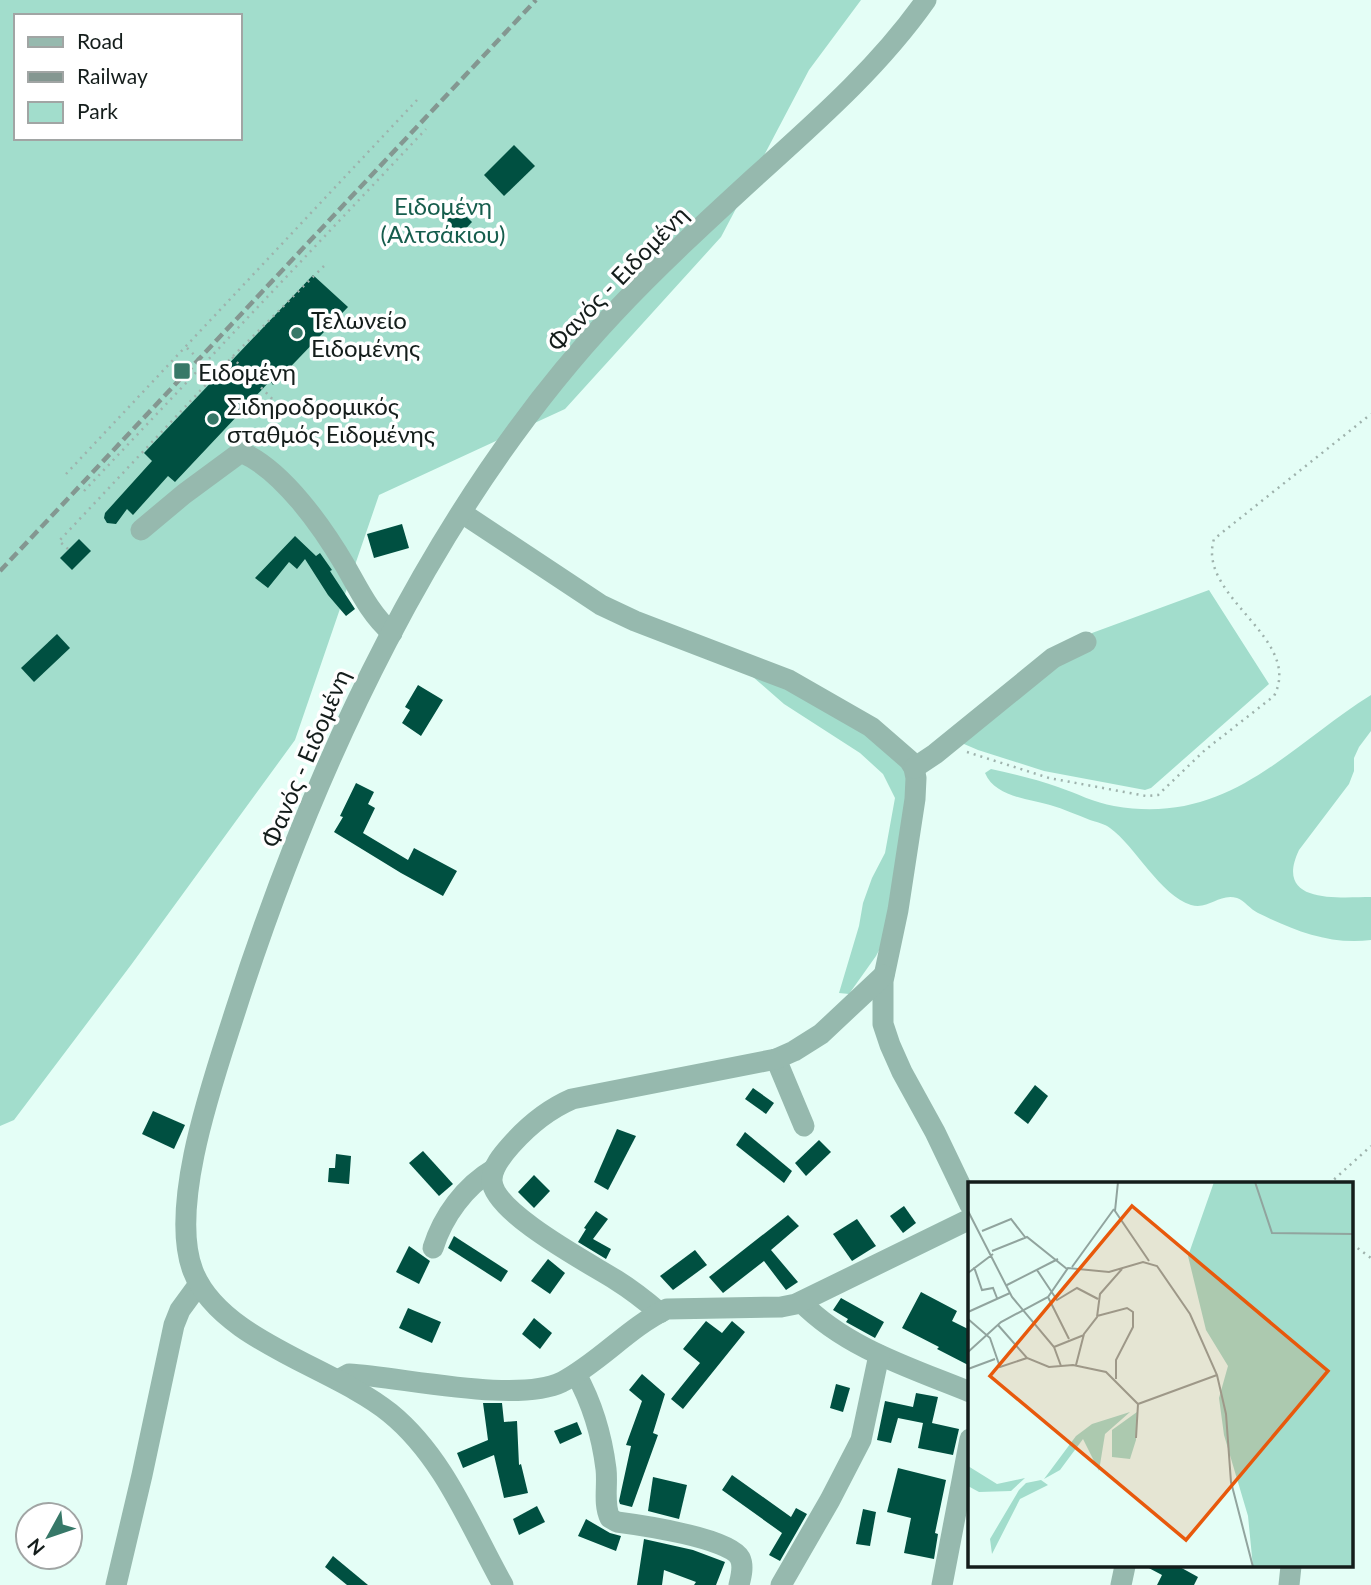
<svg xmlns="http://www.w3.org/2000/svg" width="1371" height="1585" font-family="Lato,sans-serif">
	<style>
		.green { fill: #a2ddcc; fill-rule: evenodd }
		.building { fill: #005041 }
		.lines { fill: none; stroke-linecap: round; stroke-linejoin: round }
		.path { stroke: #9eb2ac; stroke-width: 2.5; stroke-dasharray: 2 5; stroke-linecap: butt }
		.minor { stroke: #96b9ae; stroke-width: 21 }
		.rail { stroke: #849791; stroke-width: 4.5; stroke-dasharray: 10 5; stroke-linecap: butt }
		.poi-dot { fill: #377868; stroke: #fff; stroke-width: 2.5 }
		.labels { text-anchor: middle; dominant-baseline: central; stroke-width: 7; stroke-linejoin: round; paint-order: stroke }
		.park-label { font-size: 24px; fill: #165d4d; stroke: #fff }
		.street-label { font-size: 24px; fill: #141d1b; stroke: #fff }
		.poi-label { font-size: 24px; fill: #141d1b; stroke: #fff; text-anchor: start }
		.inset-road { fill: none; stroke: #91a49e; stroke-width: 2 }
		.view { fill: #e8590c; fill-opacity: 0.15; stroke: #e8590c; stroke-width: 3.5 }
		.inset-edge { fill: none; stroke: #141d1b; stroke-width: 3.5 }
	</style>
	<rect width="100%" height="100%" fill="#e4fef6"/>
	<!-- green -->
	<g class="green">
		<path d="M0 0H861L809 70 721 237 565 409 379 495 295 740 131 965 14 1120 0 1126ZM16 16H240V138H16Z"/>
		<polygon points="1209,590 1269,684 1151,788 1145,790 1044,771 978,750 957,741 992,710 1088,646 1092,633"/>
		<polygon points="760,673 885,743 909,775 885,939 876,956 849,994 839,993 859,926 863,903 872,878 885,853 895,798 883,774 860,753 784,704 753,677"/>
		<path d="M1371 695V731L1359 747 1354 758V771L1349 784 1299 850C1273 905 1339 897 1371 897V940C1330 945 1295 931 1258 913 1250 909 1245 901 1237 898 1219 893 1209 910 1191 905 1161 896 1135 846 1110 828 1105 824 1096 822 1090 820 1077 815 1064 809 1050 805 1029 799 995 797 985 773L991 769C1013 774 1036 779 1058 787 1076 793 1095 803 1114 806 1228 826 1285 749 1371 695Z"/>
	</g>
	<!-- building -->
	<g class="building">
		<polygon points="514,145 535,166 504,196 484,175"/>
		<polygon points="457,207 472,222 460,235 445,220"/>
		<polygon points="313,275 348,307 273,385 270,381 175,482 168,476 133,515 127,509 116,524 107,523 104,518 105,513 152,461 144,453"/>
		<polygon points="402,524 409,548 374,558 367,534"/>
		<polygon points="295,536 316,556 320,553 332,570 330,571 355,609 346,616 328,595 305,559 297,569 289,562 268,588 255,578"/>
		<polygon points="79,539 91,551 72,570 60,558"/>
		<polygon points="57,634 70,648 34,682 21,668"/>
		<polygon points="418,685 443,700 421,736 402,723 410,710 405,707"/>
		<polygon points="356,783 374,792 368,804 375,808 363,833 408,860 414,848 457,871 443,896 401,873 334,832 343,817 340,816"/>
		<polygon points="1035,1085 1048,1096 1028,1124 1014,1113"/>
		<polygon points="753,1088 774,1103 766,1114 745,1099"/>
		<polygon points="153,1111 185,1125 174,1149 142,1134"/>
		<polygon points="617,1129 636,1136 608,1190 594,1182"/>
		<polygon points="745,1132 792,1171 784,1183 736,1145"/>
		<polygon points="819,1140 831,1152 806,1176 795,1163"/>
		<polygon points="423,1151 453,1184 439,1196 409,1163"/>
		<polygon points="336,1154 351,1156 349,1184 328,1182 329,1168 335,1168"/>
		<polygon points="534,1175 550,1191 534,1208 518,1192"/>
		<polygon points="904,1206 916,1223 903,1233 890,1216"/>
		<polygon points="596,1211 608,1219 593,1239 611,1249 606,1259 578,1242 586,1229 584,1228"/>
		<polygon points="788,1215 799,1226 771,1250 798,1282 786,1290 764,1261 723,1293 709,1277"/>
		<polygon points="857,1219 876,1246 852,1261 833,1234"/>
		<polygon points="454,1236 508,1271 501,1282 448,1248"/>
		<polygon points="409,1246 430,1261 419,1284 396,1272"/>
		<polygon points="695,1250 707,1265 673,1290 660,1276"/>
		<polygon points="548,1259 565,1273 550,1294 531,1281"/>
		<polygon points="921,1292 957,1311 952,1321 970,1330 970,1366 937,1349 939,1347 902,1328"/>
		<polygon points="841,1298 884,1322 875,1338 846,1322 848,1319 833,1310"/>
		<polygon points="408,1308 441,1322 432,1343 399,1328"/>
		<polygon points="534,1318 552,1333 540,1349 522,1334"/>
		<polygon points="706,1321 722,1333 732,1321 745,1332 683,1409 671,1399 700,1363 683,1349"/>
		<polygon points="642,1374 665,1394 653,1433 658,1435 632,1507 620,1504 619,1501 631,1446 626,1445 642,1401 629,1390"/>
		<polygon points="836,1384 850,1388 843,1412 830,1408"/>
		<polygon points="916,1393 938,1397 932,1423 959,1429 953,1455 918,1448 923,1423 898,1418 891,1443 877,1440 885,1401 913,1407"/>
		<polygon points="483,1403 502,1403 504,1422 517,1421 519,1465 521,1464 528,1493 504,1498 494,1455 463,1468 457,1453 488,1440"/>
		<polygon points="577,1422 582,1434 560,1444 554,1431"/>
		<polygon points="898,1468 946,1480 935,1533 938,1534 934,1559 904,1553 911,1518 887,1512"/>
		<polygon points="732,1475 791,1517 796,1508 807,1514 780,1561 769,1555 782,1533 722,1490"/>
		<polygon points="653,1477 687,1485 679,1519 648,1511"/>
		<polygon points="537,1506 545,1522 519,1535 513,1519"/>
		<polygon points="863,1509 876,1512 870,1546 856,1544"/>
		<polygon points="586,1519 610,1533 621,1536 616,1551 578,1536"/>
		<polygon points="644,1539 693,1550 725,1562 716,1585 694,1585 696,1582 664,1570 662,1585 637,1585"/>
		<polygon points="333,1556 368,1585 347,1585 325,1567"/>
		<polygon points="1145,1566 1178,1566 1198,1577 1194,1585 1157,1585 1162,1575"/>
	</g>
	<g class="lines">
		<!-- path -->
		<g class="path">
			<polyline points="187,348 225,384"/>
			<polyline points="232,357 277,404"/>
			<polyline points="66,474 417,100"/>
			<polyline points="84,491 426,129"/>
			<polyline points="68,549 59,541 232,357 326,264"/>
			<path d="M967 752 1049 778 1146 796 1158 795 1205 750 1274 696C1304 638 1196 597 1214 539L1371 414"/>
			<polyline points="1329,1184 1371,1146"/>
			<polyline points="1352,1244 1371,1258"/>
		</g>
		<!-- minor -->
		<g class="minor">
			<polyline points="462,513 601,605 635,621 789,680 871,727 909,760 914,768 916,778 915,799 898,910 883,981 883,1024 890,1045 902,1072 935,1132 970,1205"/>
			<path d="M141 530 184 494 241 452C283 470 323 528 346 567 359 590 371 615 392 633"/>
			<polyline points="914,768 935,754 1053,658 1086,642"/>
			<polyline points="776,1059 804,1126"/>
			<path d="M433 1248C443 1216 465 1186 494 1169"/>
			<path d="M801 1302C846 1348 911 1368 970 1392"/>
			<path d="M660 1313C646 1301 632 1290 616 1280 589 1263 494 1213 492 1181 491 1167 504 1153 512 1144 529 1125 549 1109 572 1099L776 1059 794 1051 821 1034 884 975"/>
			<path d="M576 1374C592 1403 602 1437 606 1469 608 1485 603 1504 610 1518L617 1522C640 1525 730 1538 740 1558 744 1566 741 1577 739 1585"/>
			<path d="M338 1380 349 1374C402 1377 517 1404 562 1382 600 1362 629 1327 667 1309L781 1307 796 1304 970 1219"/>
			<polyline points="116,1585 142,1475 174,1325 180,1310 199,1284"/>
			<path d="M503 1585C470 1526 444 1457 390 1413 334 1367 220 1341 193 1271 168 1206 214 1078 235 1012 314 765 435 504 613 314 658 266 707 221 755 177 816 122 879 67 926 0"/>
			<polyline points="781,1585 830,1500 861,1440 879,1355"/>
			<polyline points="942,1585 970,1439"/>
			<polyline points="1121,1585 1125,1566"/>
			<polyline points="1289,1585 1291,1566"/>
		</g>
		<!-- rail -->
		<polyline class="rail" points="0,571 536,0"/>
	</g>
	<!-- markers -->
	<g class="poi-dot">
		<circle cx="297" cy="333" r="7"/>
		<rect x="173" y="362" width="18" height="18" rx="3.5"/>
		<circle cx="213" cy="419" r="7"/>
	</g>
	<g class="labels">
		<!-- park labels -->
		<g class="park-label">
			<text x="443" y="205">Ειδομένη<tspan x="443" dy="28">(Αλτσάκιου)</tspan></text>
		</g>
		<!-- street labels -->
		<g class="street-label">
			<text transform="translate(617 278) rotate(-46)">Φανός - Ειδομένη</text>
			<text transform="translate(305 758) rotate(-67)">Φανός - Ειδομένη</text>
		</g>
		<!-- poi labels -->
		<g class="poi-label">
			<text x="311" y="319">Τελωνείο<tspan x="311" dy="28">Ειδομένης</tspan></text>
			<text x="198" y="371">Ειδομένη</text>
			<text x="227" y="405">Σιδηροδρομικός<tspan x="227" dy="28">σταθμός Ειδομένης</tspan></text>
		</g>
	</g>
	<!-- overview -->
	<g transform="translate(968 1182)">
		<rect width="385" height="385" fill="#e4fef6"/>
		<path d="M246 0H385V385H285L280 334 256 253 251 216 260 184 238 148 220 74ZM162 230 137 252 131 289 115 257 92 288 76 297 108 254 124 242ZM169 230 168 258 162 277 144 275V248ZM0 284 29 302 57 296 43 309 11 310 0 304ZM73 298 80 303 52 317 24 372 22 357 51 308 58 301Z" fill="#a2ddcc"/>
		<path class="inset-road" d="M150 0 147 29 181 79M287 0 304 51 385 52M0 29 44 115 86 165 93 184M14 49 43 37 57 55M24 69 59 55 99 87M6 85 14 108 25 106 29 116M104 85 146 27M69 88 89 118 109 106 130 117M0 91 25 72M39 103 90 77M80 115 101 157M0 130 42 111M129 134 159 126 165 130V145L148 178V197M0 137 22 156 32 185 59 176M30 143 59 176 81 185 105 183 138 190 170 222 249 193M86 165 116 153M0 170 33 140 80 115 100 86 141 90 175 80 189 84 222 132 249 193 258 232 263 300 285 385M108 183 116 152 129 135 132 112 154 87M0 187 27 177M168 256 170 222"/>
		<path class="view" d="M164 24 360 189 218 358 22 194Z"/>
		<rect width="385" height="385" class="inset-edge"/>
	</g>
	<!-- legend -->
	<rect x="14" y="14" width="228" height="126" fill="#ffffff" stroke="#a1a5a4" stroke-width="2"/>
	<rect x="28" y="37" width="35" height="10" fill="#96b9ae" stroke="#a1a5a4" stroke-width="2"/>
	<text x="77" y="49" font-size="21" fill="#141d1b">Road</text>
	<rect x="28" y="72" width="35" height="10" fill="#849791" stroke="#a1a5a4" stroke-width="2"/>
	<text x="77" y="84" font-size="21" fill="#141d1b">Railway</text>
	<rect x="28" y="102" width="35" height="21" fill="#a2ddcc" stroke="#a1a5a4" stroke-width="2"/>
	<text x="77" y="119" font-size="21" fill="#141d1b">Park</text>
	<!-- north arrow -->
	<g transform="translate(49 1536) rotate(230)"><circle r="33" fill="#ffffff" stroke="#a1a5a4" stroke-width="2"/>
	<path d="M0-5L12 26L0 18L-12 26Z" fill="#377868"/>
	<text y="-10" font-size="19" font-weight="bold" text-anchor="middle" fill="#141d1b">N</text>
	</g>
</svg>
